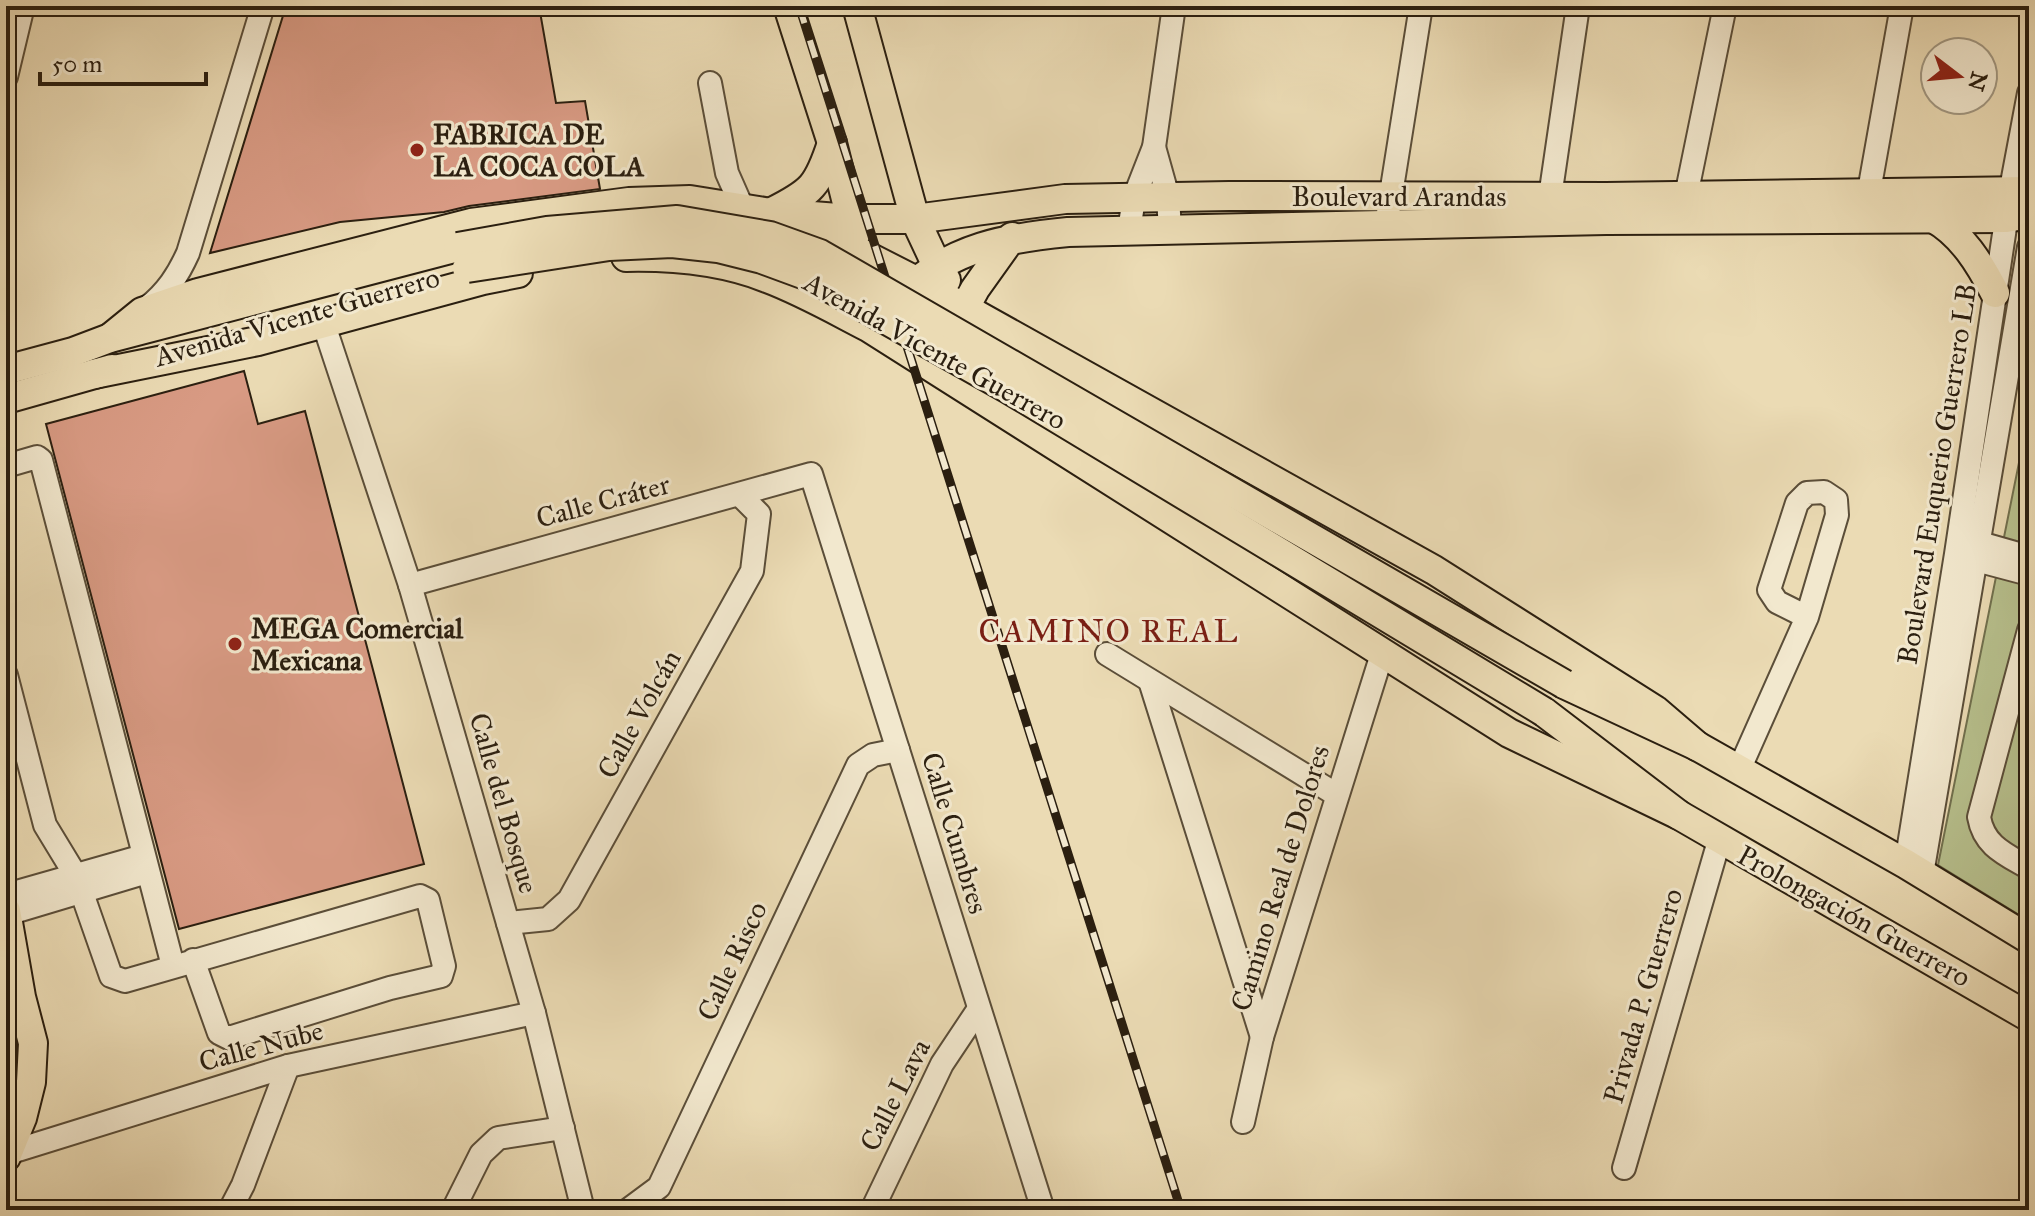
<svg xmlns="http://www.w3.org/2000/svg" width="2035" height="1216" font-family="'IM FELL Great Primer',serif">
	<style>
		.green { fill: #b7c08d; stroke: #71704e; stroke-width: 2 }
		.building { fill: #d89a83; stroke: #2b1f10; stroke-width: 2 }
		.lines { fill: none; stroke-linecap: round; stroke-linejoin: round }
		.minor-casing { stroke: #5b4e39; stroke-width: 26 }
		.major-casing { stroke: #2b1f10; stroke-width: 32 }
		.minor { stroke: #f2e8ce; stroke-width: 22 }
		.major { stroke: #ebdbb4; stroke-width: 28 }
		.rail-casing { stroke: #2b1f10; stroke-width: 9 }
		.rail { stroke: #f2e8ce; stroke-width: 6; stroke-dasharray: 18; stroke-linecap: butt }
		.major-bridge-casing { stroke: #2b1f10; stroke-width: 32; stroke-linecap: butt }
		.major-bridge { stroke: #ebdbb4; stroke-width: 28 }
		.poi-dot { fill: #8f2418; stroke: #f2e8ce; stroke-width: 3 }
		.labels { text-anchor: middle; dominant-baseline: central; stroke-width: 6; stroke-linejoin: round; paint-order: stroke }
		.poi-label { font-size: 28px; font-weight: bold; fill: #2b1f10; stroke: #f2e8ce; text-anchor: start }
		.street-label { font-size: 28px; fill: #2b1f10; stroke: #f2e8ce }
		.quarter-label { font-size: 32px; letter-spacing: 2px; fill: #7a1f14; stroke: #f2e8ce }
	</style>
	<rect width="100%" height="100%" fill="#ebdbb4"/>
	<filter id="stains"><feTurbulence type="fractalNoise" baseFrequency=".0025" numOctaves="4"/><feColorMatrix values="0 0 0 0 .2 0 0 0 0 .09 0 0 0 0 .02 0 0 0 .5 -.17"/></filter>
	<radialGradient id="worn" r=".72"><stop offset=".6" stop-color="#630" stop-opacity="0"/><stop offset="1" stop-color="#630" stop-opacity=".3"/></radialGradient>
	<!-- green -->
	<polygon class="green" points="2029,413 2029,921 1938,865"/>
	<!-- building -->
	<g class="building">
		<polygon points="286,6 539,6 556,103 585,101 600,189 469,206 444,212 340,222 210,253"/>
		<polygon points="244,371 258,424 305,411 424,864 179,929 46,424"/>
	</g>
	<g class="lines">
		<defs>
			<g id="minor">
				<polyline points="6,77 23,6"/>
				<polyline points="710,83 727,173 742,207"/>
				<polyline points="1154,147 1168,197 1170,230"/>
				<polyline points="1686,196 1725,6"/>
				<polyline points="1550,197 1578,6"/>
				<polyline points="1866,208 1902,6"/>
				<polyline points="1388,213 1421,6"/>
				<polyline points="1129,231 1134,198 1154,147 1174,6"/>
				<path d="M148 307C167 292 178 275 188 253L263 6"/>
				<polyline points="324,325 410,585 534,1013 583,1210"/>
				<polyline points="6,466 37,457 41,460 173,966"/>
				<polyline points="1980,543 2029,557"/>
				<polyline points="1965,557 2029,574"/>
				<polyline points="410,585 811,474 1043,1210"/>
				<path d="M2029 630 1979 817C1984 846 2005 854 2029 868"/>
				<polyline points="1107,654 1337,795"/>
				<polyline points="6,675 45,825 76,876 111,976 125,981 420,896 428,900 444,966 441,976 390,988 229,1038 219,1033 193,960"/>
				<polyline points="1150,681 1262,1037"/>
				<polyline points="1739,770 1807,617 1837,515 1836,500 1824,492 1807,493 1797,503 1769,590 1777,602 1807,617"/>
				<polyline points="1906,864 1956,554 2010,194 2029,93"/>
				<polyline points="1922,874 2029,247"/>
				<polyline points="6,895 143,856"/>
				<polyline points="7,914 147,872"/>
				<polyline points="508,923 548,919 569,900 752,571 759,514 740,495"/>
				<polyline points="1243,1122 1262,1037 1382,654"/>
				<polyline points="8,1153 288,1066 534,1013"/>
				<polyline points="1624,1168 1719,841"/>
				<polyline points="230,1210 243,1185 288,1066"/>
				<polyline points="453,1210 481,1154 498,1138 563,1128"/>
				<polyline points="628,1210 659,1187 858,765 873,755 898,750"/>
				<polyline points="872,1210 942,1064 978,1010"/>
			</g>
			<g id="major">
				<polyline points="788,6 832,143 855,235"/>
				<polyline points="857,6 915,219 937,266 946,280"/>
				<path d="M772 212C812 192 818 186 832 143"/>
				<polyline points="799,215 851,219 915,219 1065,199 1229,196 1606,197 2029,191"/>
				<path d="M1933 218C1962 234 1980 264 1995 293"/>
				<path d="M626 257C672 256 724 261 767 278 802 291 835 310 868 327L1509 733 1679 815"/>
				<path d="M906 291C953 247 1006 238 1068 232L1606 220 2006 218 2029 214"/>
				<polyline points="956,324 975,289 1012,237"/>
				<polyline points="110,338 142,312 198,293 471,223 629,202 690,200 771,213 818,231 916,281 1434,570 1655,710 1697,746"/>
				<polyline points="6,370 73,352 110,338 458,247"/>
				<polyline points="94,374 258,341 483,280 518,273"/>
				<polyline points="6,399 112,369"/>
				<polyline points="1564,684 1697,746 1906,864 2029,939"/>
				<polyline points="1544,712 1679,815 2029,1017"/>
				<polyline points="6,911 21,997 33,1043 31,1082 22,1118 6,1157"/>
			</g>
		</defs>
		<!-- minor casing -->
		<use href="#minor" class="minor-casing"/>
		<!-- major casing -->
		<use href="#major" class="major-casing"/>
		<!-- minor -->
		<use href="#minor" class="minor"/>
		<!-- major -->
		<use href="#major" class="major"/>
		<defs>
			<polyline id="rail" points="799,6 1181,1210"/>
		</defs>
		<!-- rail casing -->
		<use href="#rail" class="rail-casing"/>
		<!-- rail -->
		<use href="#rail" class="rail"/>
		<defs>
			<g id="major-bridge">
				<polyline points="458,247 547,231 677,220 770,236 820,254 1564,684"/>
				<polyline points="467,268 609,246 672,243 718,248 762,259 811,277 1007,388 1544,712"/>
			</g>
		</defs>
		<!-- major-bridge casing -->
		<use href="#major-bridge" class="major-bridge-casing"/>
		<!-- major-bridge -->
		<use href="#major-bridge" class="major-bridge"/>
	</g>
	<!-- markers -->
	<g class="poi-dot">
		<circle cx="417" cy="150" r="8"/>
		<circle cx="235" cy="644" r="8"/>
	</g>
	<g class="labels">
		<!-- poi labels -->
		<g class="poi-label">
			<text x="433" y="134">FABRICA DE<tspan x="433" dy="32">LA COCA COLA</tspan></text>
			<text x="251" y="628">MEGA Comercial<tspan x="251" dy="32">Mexicana</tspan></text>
		</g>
		<!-- street labels -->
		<g class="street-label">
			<text x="1399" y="196">Boulevard Arandas</text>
			<text transform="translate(297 317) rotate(-16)">Avenida Vicente Guerrero</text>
			<text transform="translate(935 351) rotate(29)">Avenida Vicente Guerrero</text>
			<text transform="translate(1937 474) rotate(-81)">Boulevard Euquerio Guerrero LB</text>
			<text transform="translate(603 501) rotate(-15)">Calle Cráter</text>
			<text transform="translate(639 714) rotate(-61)">Calle Volcán</text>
			<text transform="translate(504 803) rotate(74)">Calle del Bosque</text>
			<text transform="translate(955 833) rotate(73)">Calle Cumbres</text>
			<text transform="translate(1280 878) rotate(-73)">Camino Real de Dolores</text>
			<text transform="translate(1854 916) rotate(29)">Prolongación Guerrero</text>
			<text transform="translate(732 961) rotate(-65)">Calle Risco</text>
			<text transform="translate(1643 996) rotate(-74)">Privada P. Guerrero</text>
			<text transform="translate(261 1046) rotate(-15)">Calle Nube</text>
			<text transform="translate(895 1095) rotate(-63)">Calle Lava</text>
		</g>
		<!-- quarter labels -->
		<g class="quarter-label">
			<text x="1109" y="631">CAMINO REAL</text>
		</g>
	</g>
	<!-- margin -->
	<rect width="2035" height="1216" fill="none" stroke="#ebdbb4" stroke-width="32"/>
	<rect x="8" y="8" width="2019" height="1200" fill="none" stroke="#2b1f10" stroke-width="4"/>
	<rect x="16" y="16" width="2003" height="1184" fill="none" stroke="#2b1f10" stroke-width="2"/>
	<!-- north arrow -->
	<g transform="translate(1959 76) rotate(106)"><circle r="38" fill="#f2e8ce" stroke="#a29882" stroke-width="2"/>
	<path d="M0-6L14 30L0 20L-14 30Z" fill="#8f2418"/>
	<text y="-12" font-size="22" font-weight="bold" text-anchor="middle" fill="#2b1f10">N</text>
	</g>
	<!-- scale -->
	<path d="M40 72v12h166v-12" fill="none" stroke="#2b1f10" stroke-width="4"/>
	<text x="52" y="72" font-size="24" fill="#2b1f10" stroke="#f2e8ce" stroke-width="6" paint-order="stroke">50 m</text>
	<rect width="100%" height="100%" filter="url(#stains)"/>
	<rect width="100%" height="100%" fill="url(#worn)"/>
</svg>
